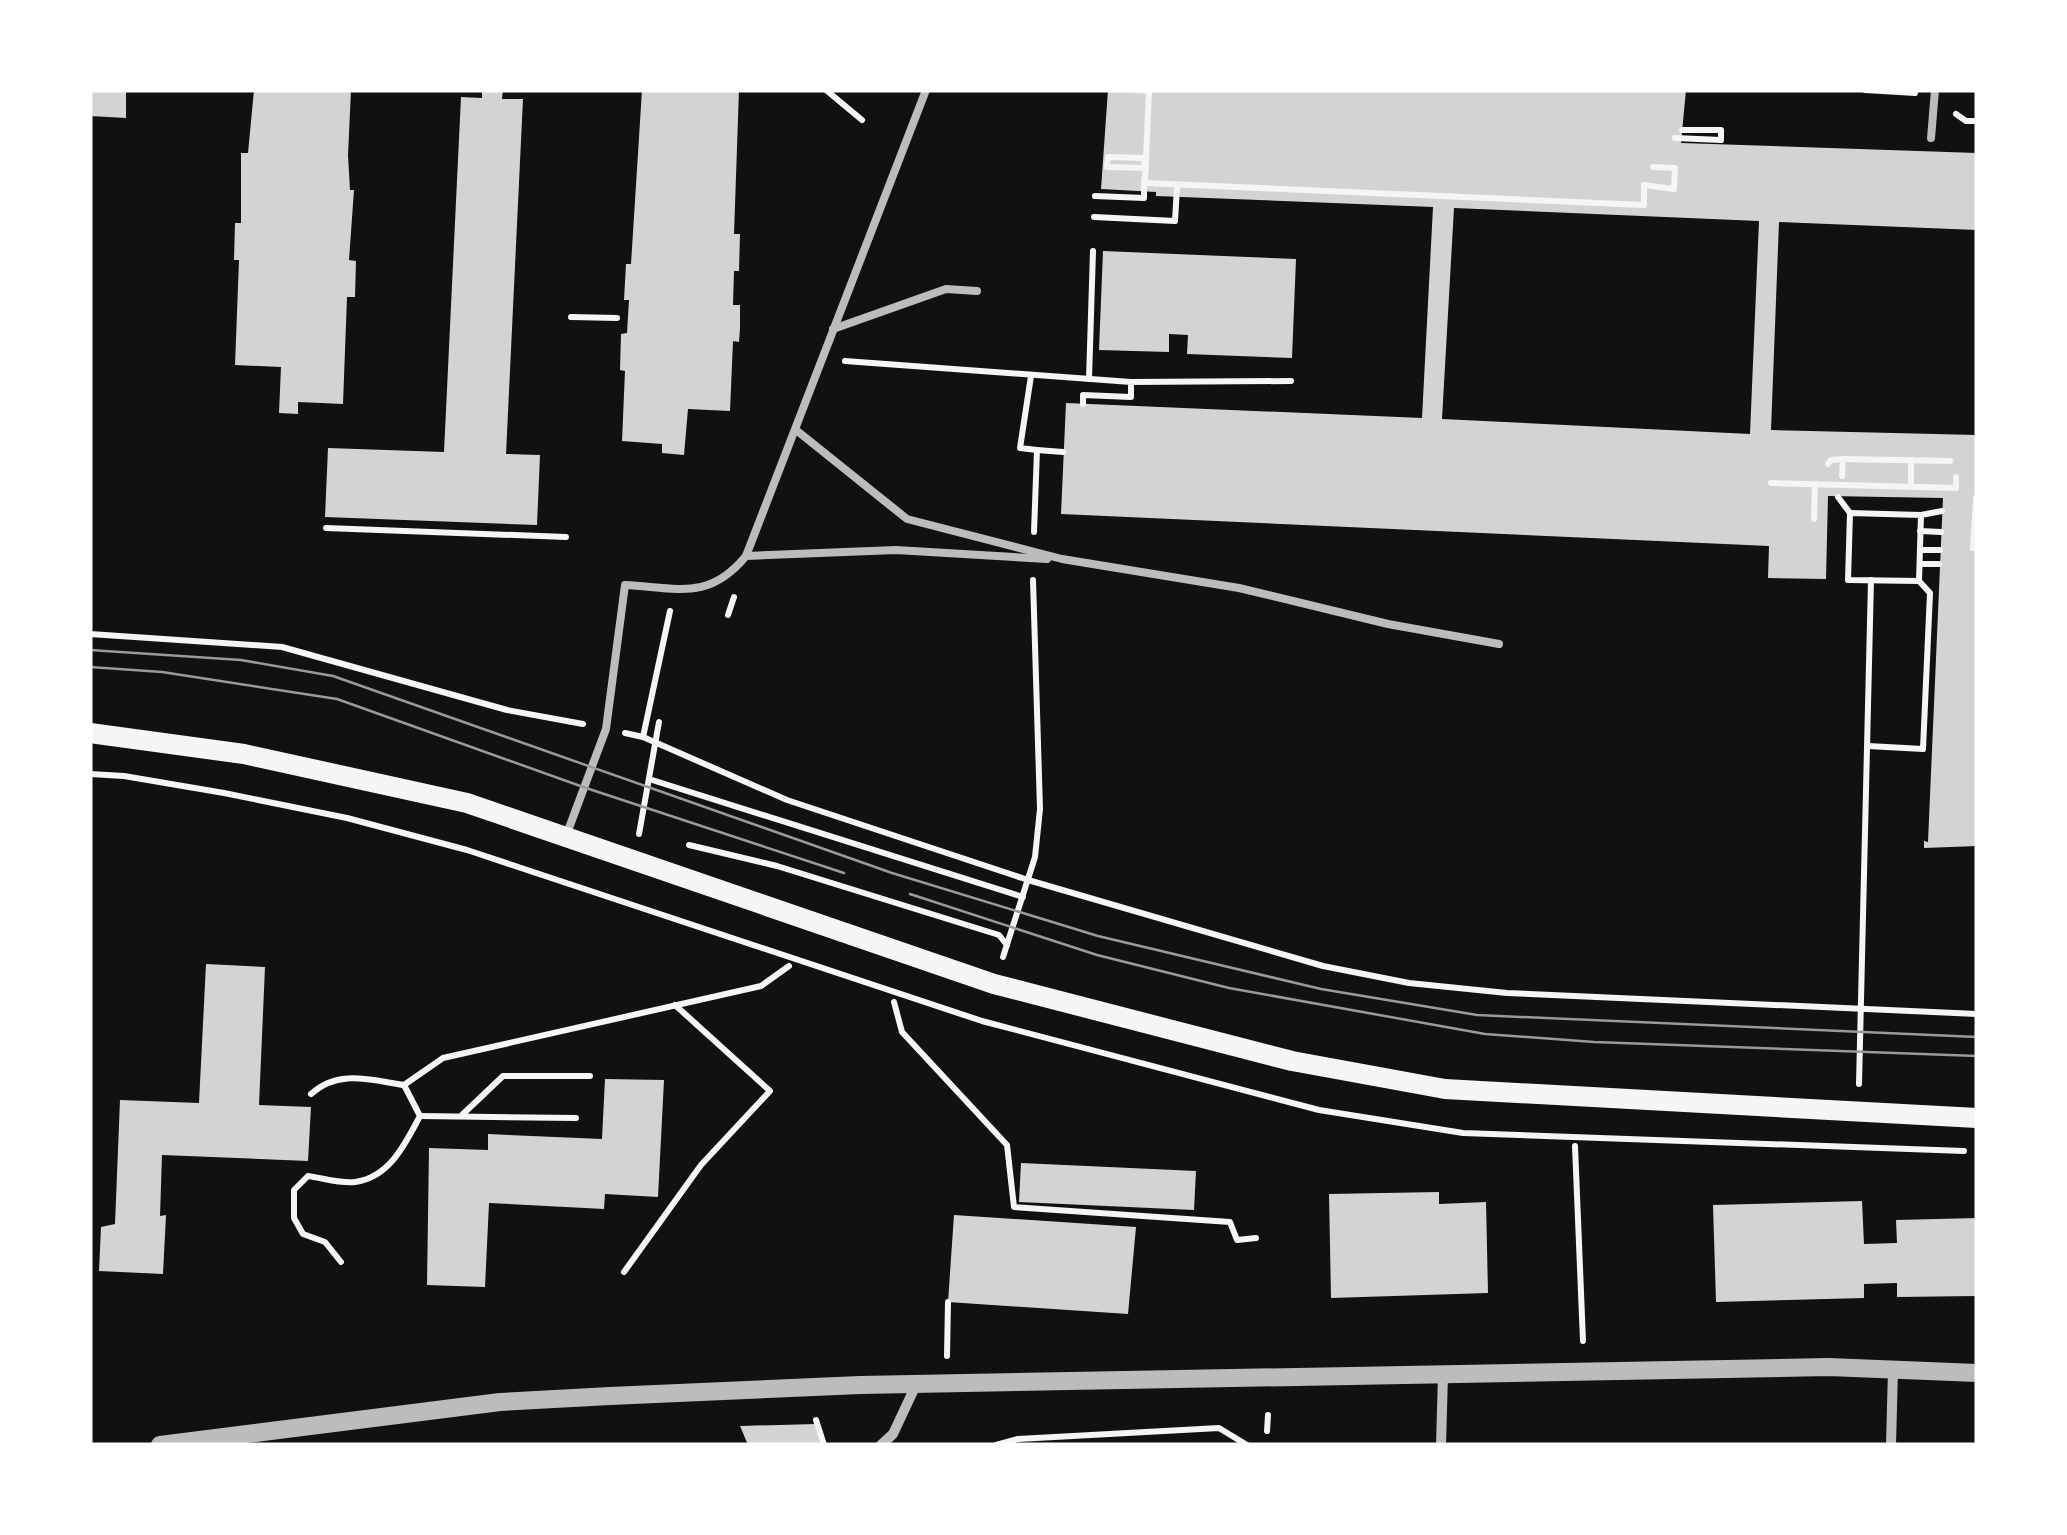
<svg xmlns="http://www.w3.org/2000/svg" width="2067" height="1535" font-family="'Archivo Narrow',sans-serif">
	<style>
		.building { fill: #d3d3d3; fill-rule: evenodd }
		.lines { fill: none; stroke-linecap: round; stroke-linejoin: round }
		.path { stroke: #f5f5f5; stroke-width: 6 }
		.service { stroke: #bcbcbc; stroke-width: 8 }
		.minor { stroke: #bcbcbc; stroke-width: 10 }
		.tertiary { stroke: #bcbcbc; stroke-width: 18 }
		.secondary { stroke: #f5f5f5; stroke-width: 20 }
		.tram { stroke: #9a9a9a; stroke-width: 2.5 }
	</style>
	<rect width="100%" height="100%" fill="#111"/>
	<!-- building -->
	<g class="building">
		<polygon points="90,90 126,90 126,118 90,116"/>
		<polygon points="254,90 351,90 348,155 350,190 354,190 349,260 356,261 355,297 347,297 343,404 298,402 298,414 279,413 281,367 235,365 239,260 234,260 235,223 241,223 241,153 248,153"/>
		<polygon points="482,90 503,90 502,99 523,99 506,454 540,455 537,525 325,517 328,448 444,452 461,97 482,98"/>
		<polygon points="642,90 739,90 734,234 740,234 739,271 734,271 733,305 740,305 740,328 739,342 733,341 730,411 688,409 684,455 662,453 662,444 622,441 625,371 620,370 621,334 627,333 629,300 624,300 626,264 631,264"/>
		<path d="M1108 90H1686L1681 143 1977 153V230L1779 222 1771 430 1977 435V846L1924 848V841L1928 842 1943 498 1828 496 1826 579 1768 578 1769 546 1061 514 1066 403 1422 418 1433 207 1156 196V192L1101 189ZM1454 208 1759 221 1750 434 1442 419Z"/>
		<polygon points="1103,251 1296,259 1292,358 1187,354 1188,335 1169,334 1169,352 1099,350"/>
		<polygon points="206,964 265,967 259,1105 311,1107 308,1161 162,1155 160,1216 166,1215 163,1274 99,1271 101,1227 115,1224 120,1100 199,1103"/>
		<polygon points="605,1079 664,1080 658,1197 605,1194 604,1209 489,1203 485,1287 427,1285 429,1148 488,1150 488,1134 602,1139"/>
		<polygon points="1021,1163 1196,1171 1194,1210 1019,1202"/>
		<polygon points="1439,1192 1439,1204 1486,1202 1488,1293 1331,1298 1329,1194"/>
		<polygon points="1862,1201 1864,1244 1897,1243 1896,1220 1977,1218 1977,1296 1897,1297 1897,1283 1864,1284 1864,1298 1716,1302 1713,1205"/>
		<polygon points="954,1215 1136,1227 1128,1314 948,1302"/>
		<polygon points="816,1424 822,1444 819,1445 748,1445 740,1426"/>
	</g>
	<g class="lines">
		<!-- path -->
		<g class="path">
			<polyline points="826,90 862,120"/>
			<polyline points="1137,90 1149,91 1145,183 1644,205 1644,185 1674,189 1675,168 1653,167"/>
			<polyline points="1865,90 1915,93"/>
			<polyline points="1956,114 1966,121 1977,121"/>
			<polyline points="1675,138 1721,140 1721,130 1682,130"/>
			<polyline points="1144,162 1144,158 1108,157 1107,167 1146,168"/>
			<polyline points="1095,196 1144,198 1144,179"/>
			<polyline points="1094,217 1175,221 1177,187"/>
			<polyline points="571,317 617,318"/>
			<polyline points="845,361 1131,382 1131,397 1083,395 1083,404"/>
			<polyline points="1031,376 1020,448 1037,450"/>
			<polyline points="1089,379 1093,251"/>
			<polyline points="1131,382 1291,381"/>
			<polyline points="1843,459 1950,461"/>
			<polyline points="1828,464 1831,460 1843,459 1842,476"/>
			<polyline points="1771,483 1956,488 1956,477"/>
			<polyline points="1911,487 1911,460"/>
			<polyline points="1838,497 1850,513"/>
			<polygon points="1850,513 1921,515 1919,581 1848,580"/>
			<polyline points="1921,515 1942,511"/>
			<polyline points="1814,519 1815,484"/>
			<polyline points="326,528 566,537"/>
			<polyline points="1920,531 1941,532"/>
			<polyline points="1034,532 1037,450 1063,452"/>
			<polyline points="1973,548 1976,498"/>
			<polyline points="1920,550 1940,550"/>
			<polyline points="1920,564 1939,564"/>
			<polyline points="728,615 734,597"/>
			<polyline points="90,634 282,647 507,710 583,724"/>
			<polyline points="625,733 643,737 787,800 1028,880 1323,966 1409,983 1507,993 1977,1014"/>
			<polyline points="643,737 670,611"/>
			<polyline points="1868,746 1923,749 1930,593 1919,581"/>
			<polyline points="90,774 124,776 224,793 347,818 467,850 982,1021 1319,1110 1463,1133 1964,1151"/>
			<polyline points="649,779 1023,897"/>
			<polyline points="639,834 659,722"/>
			<polyline points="689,845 777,866 999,935 1007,945"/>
			<polyline points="1003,957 1035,857 1040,809 1033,580"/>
			<polyline points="894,1002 902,1032 1007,1145 1014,1207 1230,1222 1237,1240 1256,1238"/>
			<polyline points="1859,1084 1871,580"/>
			<path d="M311 1094C338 1069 370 1080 404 1085"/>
			<polyline points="462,1115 503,1076 590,1076"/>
			<polyline points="420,1116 576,1118"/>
			<polyline points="1575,1146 1583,1341"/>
			<path d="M341 1262 325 1242 303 1234 294 1218V1190L308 1176C322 1178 342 1184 355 1182 390 1177 405 1144 420 1116L404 1085 443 1058 761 986 789 966"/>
			<polyline points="624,1272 701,1165 770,1091 675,1005"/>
			<polyline points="947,1356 948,1302"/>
			<polyline points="816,1420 824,1445"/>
			<polyline points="1267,1431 1268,1415"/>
			<polyline points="996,1445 1018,1439 1219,1428 1247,1445"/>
		</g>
		<!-- service -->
		<g class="service">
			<polyline points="1931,138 1935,90"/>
			<polyline points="833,329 946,289 977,291"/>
			<polyline points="796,430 907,519 1062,559 1239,588 1388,624 1499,644"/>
			<polyline points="746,556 896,550 1047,559"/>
			<path d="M566 836 606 729 625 585C678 588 709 601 746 556L926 90"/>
		</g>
		<!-- minor -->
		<g class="minor">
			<polyline points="881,1445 893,1434 916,1385"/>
			<polyline points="1441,1445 1443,1375"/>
			<polyline points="1891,1445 1893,1369"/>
		</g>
		<!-- tertiary -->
		<polyline class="tertiary" points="160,1445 500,1402 610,1396 860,1385 1829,1367 1977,1373"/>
		<!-- secondary -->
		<polyline class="secondary" points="90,733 244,754 467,803 994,984 1292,1061 1445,1089 1977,1118"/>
		<!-- tram -->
		<g class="tram">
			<polyline points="90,650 241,660 333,676 892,873 1098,936 1321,989 1477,1015 1977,1037"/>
			<polyline points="90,667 162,672 337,699 586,788 844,873"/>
			<polyline points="910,894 1097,955 1229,988 1485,1034 1594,1042 1977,1056"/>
		</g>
	</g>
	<!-- border -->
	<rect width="2067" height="1535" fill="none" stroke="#ffffff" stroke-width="185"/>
</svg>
